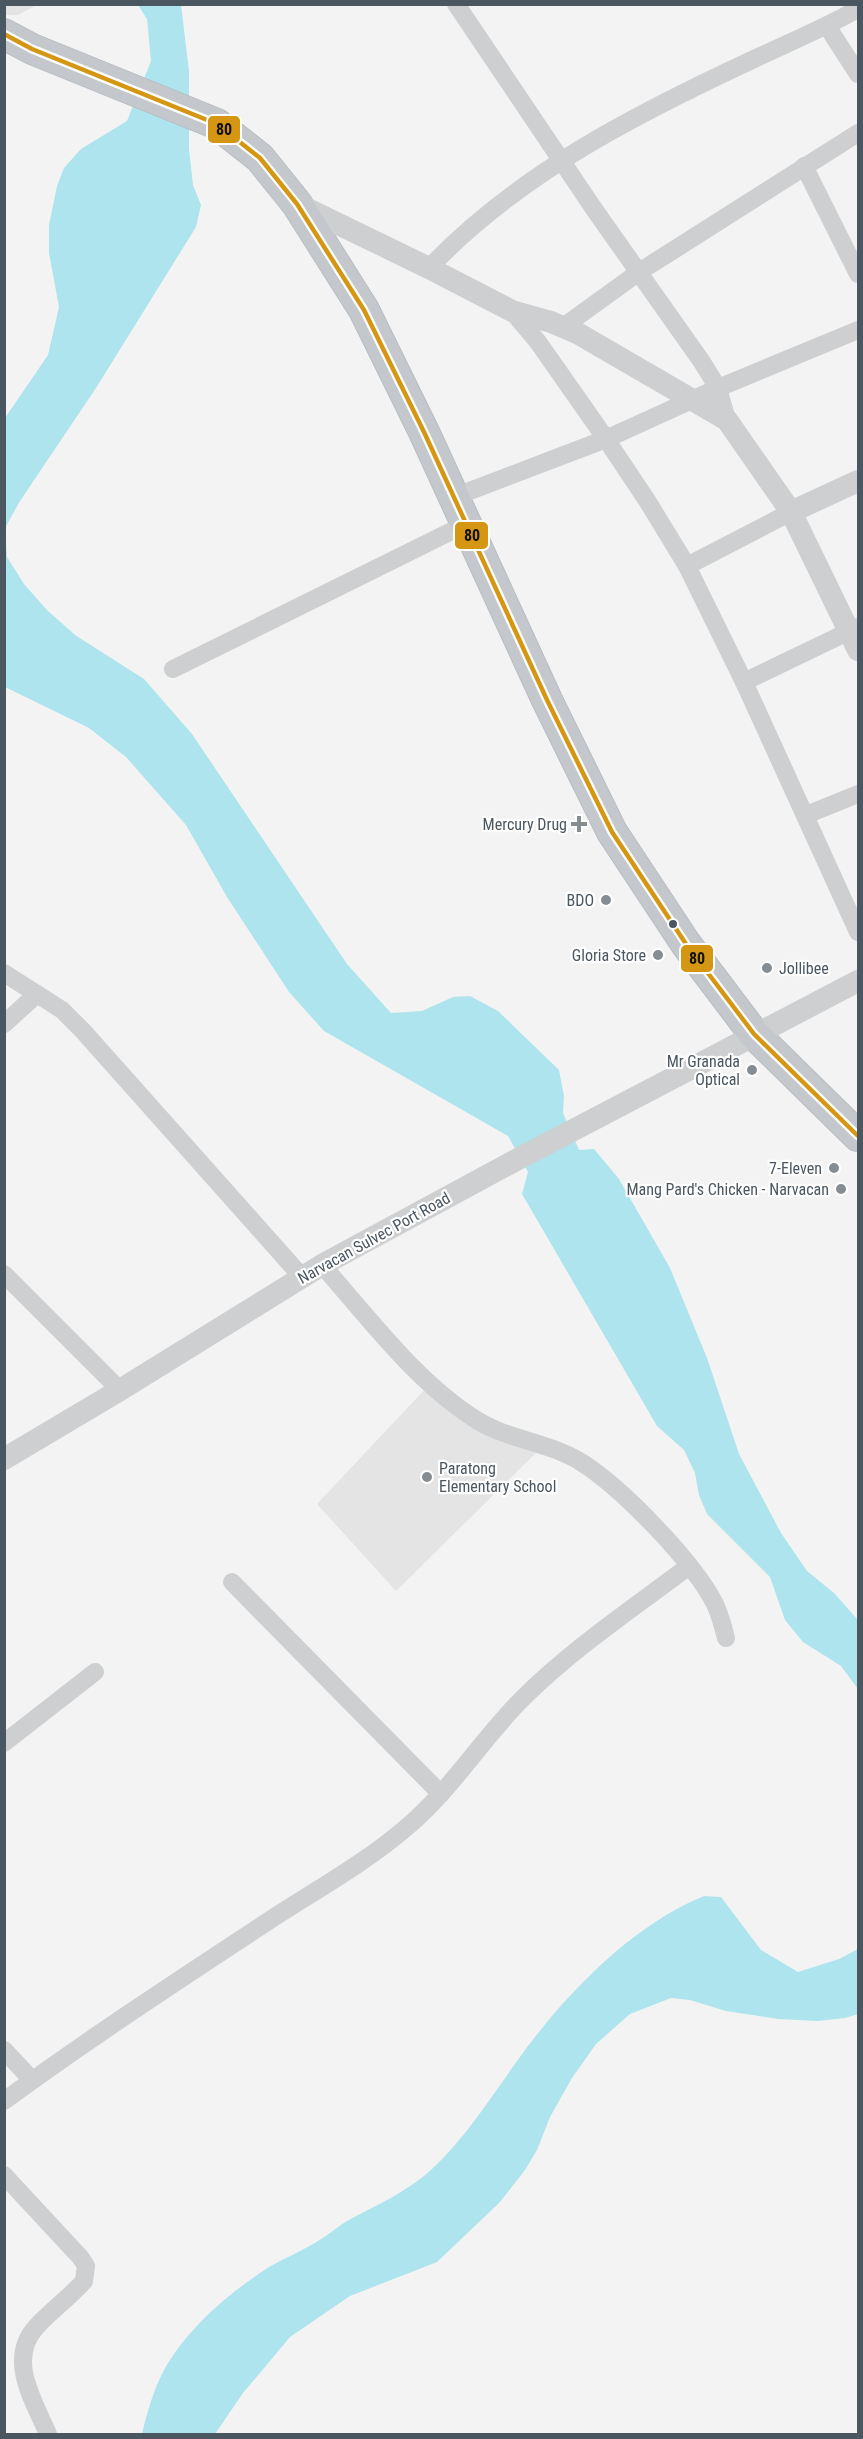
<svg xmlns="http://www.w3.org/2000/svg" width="863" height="2439" font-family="'Roboto Condensed',sans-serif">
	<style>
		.education { fill: #e5e4e5 }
		.water { fill: #aee4ee }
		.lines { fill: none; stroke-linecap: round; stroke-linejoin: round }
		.trunk-casing { stroke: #b8bdc2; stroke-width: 32 }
		.minor { stroke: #cdcfd1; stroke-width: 18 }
		.tertiary { stroke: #cdcfd1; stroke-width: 22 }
		.trunk { stroke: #c4c8cc; stroke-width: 30 }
		.bus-1-casing { stroke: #fff; stroke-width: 9 }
		.bus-1 { stroke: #d49613; stroke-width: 4.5 }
		.poi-dot { fill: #858d93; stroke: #fff; stroke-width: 2 }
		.bus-dot { fill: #4a5660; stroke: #fff; stroke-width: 2 }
		.labels { text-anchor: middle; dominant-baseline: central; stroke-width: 4.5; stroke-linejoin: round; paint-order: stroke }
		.poi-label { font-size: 16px; fill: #4a5660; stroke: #fff; text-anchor: end }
		.street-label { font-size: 16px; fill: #4a5660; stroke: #fff }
		.line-badge { stroke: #fff; stroke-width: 2 }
		.pale-badge-label { font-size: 16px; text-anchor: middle; font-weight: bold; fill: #111 }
	</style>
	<rect width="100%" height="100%" fill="#f3f3f3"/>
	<!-- education -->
	<g class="education">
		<polygon points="4,5 5,4 37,5 18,15 5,15"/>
		<polygon points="428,1386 539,1450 396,1591 317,1504"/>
	</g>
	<!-- water -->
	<g class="water">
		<polygon points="138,5 181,5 189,71 189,149 193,185 201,205 196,227 96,388 20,501 5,528 7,557 24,584 47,610 75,635 144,679 192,734 347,964 391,1013 422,1011 453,997 470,996 498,1011 559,1070 564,1096 563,1113 579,1150 594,1149 619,1179 670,1268 707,1358 739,1454 781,1533 807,1571 834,1593 858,1620 858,1689 841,1666 803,1642 785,1620 770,1577 707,1514 699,1495 695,1473 684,1450 657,1426 522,1194 528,1172 508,1136 324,1031 289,992 227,897 186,825 126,757 89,728 5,687 5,418 48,355 59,307 49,253 49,225 57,186 64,168 81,149 127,121 151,61 147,19"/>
		<path d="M704 1896 721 1897 761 1950 798 1972 839 1959 858 1949V2014L845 2018 818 2021 778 2019 726 2011 690 2000 671 1998 630 2014 596 2044 572 2078 550 2117 537 2150 525 2170 500 2202 437 2262 350 2296 290 2337 243 2393 215 2434H142C153 2389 163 2362 196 2327 216 2305 244 2283 269 2267 286 2257 305 2250 321 2239 330 2234 338 2226 347 2221 377 2205 407 2192 432 2169 472 2132 502 2079 535 2037 579 1981 638 1923 704 1896Z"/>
	</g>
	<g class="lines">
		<defs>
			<polyline id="trunk" points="4,34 32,49 217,124 260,158 297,204 364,310 424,432 547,700 612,832 686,944 754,1034 858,1136"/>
		</defs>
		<!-- trunk casing -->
		<use href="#trunk" class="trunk-casing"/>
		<!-- minor -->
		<g class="minor">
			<polyline points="456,4 594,209 702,362 718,388 727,420"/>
			<polyline points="827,26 858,74"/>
			<polyline points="804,166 858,274"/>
			<path d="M429 268C518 174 636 114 752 60 788 43 824 28 858 9"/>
			<polyline points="512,311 538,342 606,439 648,502 687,566 744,682 858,932"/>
			<polyline points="563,327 639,272 858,133"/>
			<polyline points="454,497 606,439 718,388 858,330"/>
			<polyline points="687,566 791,512"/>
			<polyline points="173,669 466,524"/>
			<polyline points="744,682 858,627"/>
			<polyline points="806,815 858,794"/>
			<polyline points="4,973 62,1010 83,1031 302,1277"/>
			<polyline points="4,1024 37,994"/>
			<path d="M322 1265C368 1317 414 1379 472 1417 505 1440 547 1441 581 1462 622 1488 693 1561 715 1604 720 1615 723 1626 726 1638"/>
			<polyline points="4,1274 120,1390"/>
			<polyline points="232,1582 441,1794"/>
			<polyline points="4,1743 95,1672"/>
			<polyline points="4,2050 32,2080"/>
			<path d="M4 2101C90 2038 179 1980 267 1922 314 1891 364 1864 407 1827 452 1789 481 1740 522 1699 572 1649 632 1609 689 1566"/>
			<path d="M4 2175 81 2258 86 2266 84 2281C70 2297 52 2310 37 2326 6 2359 34 2401 48 2434"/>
		</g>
		<!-- tertiary -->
		<g class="tertiary">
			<polyline points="297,204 429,268 512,311 551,322 579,334 727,420 791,512 858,650"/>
			<polyline points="791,512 858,481"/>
			<polyline points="4,1459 120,1390 322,1265 518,1159 858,981"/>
		</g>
		<!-- trunk -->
		<use href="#trunk" class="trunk"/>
		<defs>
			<polyline id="bus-1" points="4,34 32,49 217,124 260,158 297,204 364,310 424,432 547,700 612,832 686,944 754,1034 858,1136"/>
		</defs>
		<!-- bus-1 casing -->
		<use href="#bus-1" class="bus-1-casing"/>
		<!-- bus-1 -->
		<use href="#bus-1" class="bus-1"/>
	</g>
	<!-- markers -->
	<g class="poi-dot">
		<path d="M576 815h6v6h6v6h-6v6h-6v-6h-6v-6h6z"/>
		<circle cx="606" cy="900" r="6"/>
		<circle cx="658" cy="955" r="6"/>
		<circle cx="767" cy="968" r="6"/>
		<circle cx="752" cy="1070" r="6"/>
		<circle cx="834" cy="1168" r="6"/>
		<circle cx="841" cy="1189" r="6"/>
		<circle cx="427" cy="1477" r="6"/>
	</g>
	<circle class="bus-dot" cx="673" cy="924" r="5"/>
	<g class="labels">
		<!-- poi labels -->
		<g class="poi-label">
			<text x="567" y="824">Mercury Drug</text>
			<text x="594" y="900">BDO</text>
			<text x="646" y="955">Gloria Store</text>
			<text x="779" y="968" text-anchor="start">Jollibee</text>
			<text x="740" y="1061">Mr Granada<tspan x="740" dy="18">Optical</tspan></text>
			<text x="822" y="1168">7-Eleven</text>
			<text x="829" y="1189">Mang Pard's Chicken - Narvacan</text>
			<text x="439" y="1468" text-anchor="start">Paratong<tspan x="439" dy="18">Elementary School</tspan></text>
		</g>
		<!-- street labels -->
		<g class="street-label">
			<text transform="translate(374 1238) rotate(-29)">Narvacan Sulvec Port Road</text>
		</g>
	</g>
	<g class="line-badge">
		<rect x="207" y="115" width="34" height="29" rx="6" fill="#d49613"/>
		<rect x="454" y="521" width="35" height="29" rx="6" fill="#d49613"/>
		<rect x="680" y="944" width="34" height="29" rx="6" fill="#d49613"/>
	</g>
	<g class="pale-badge-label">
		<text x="224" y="135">80</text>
		<text x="472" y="541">80</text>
		<text x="697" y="964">80</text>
	</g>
	<!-- border -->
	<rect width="863" height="2439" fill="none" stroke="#4a5660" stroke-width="12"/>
</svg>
